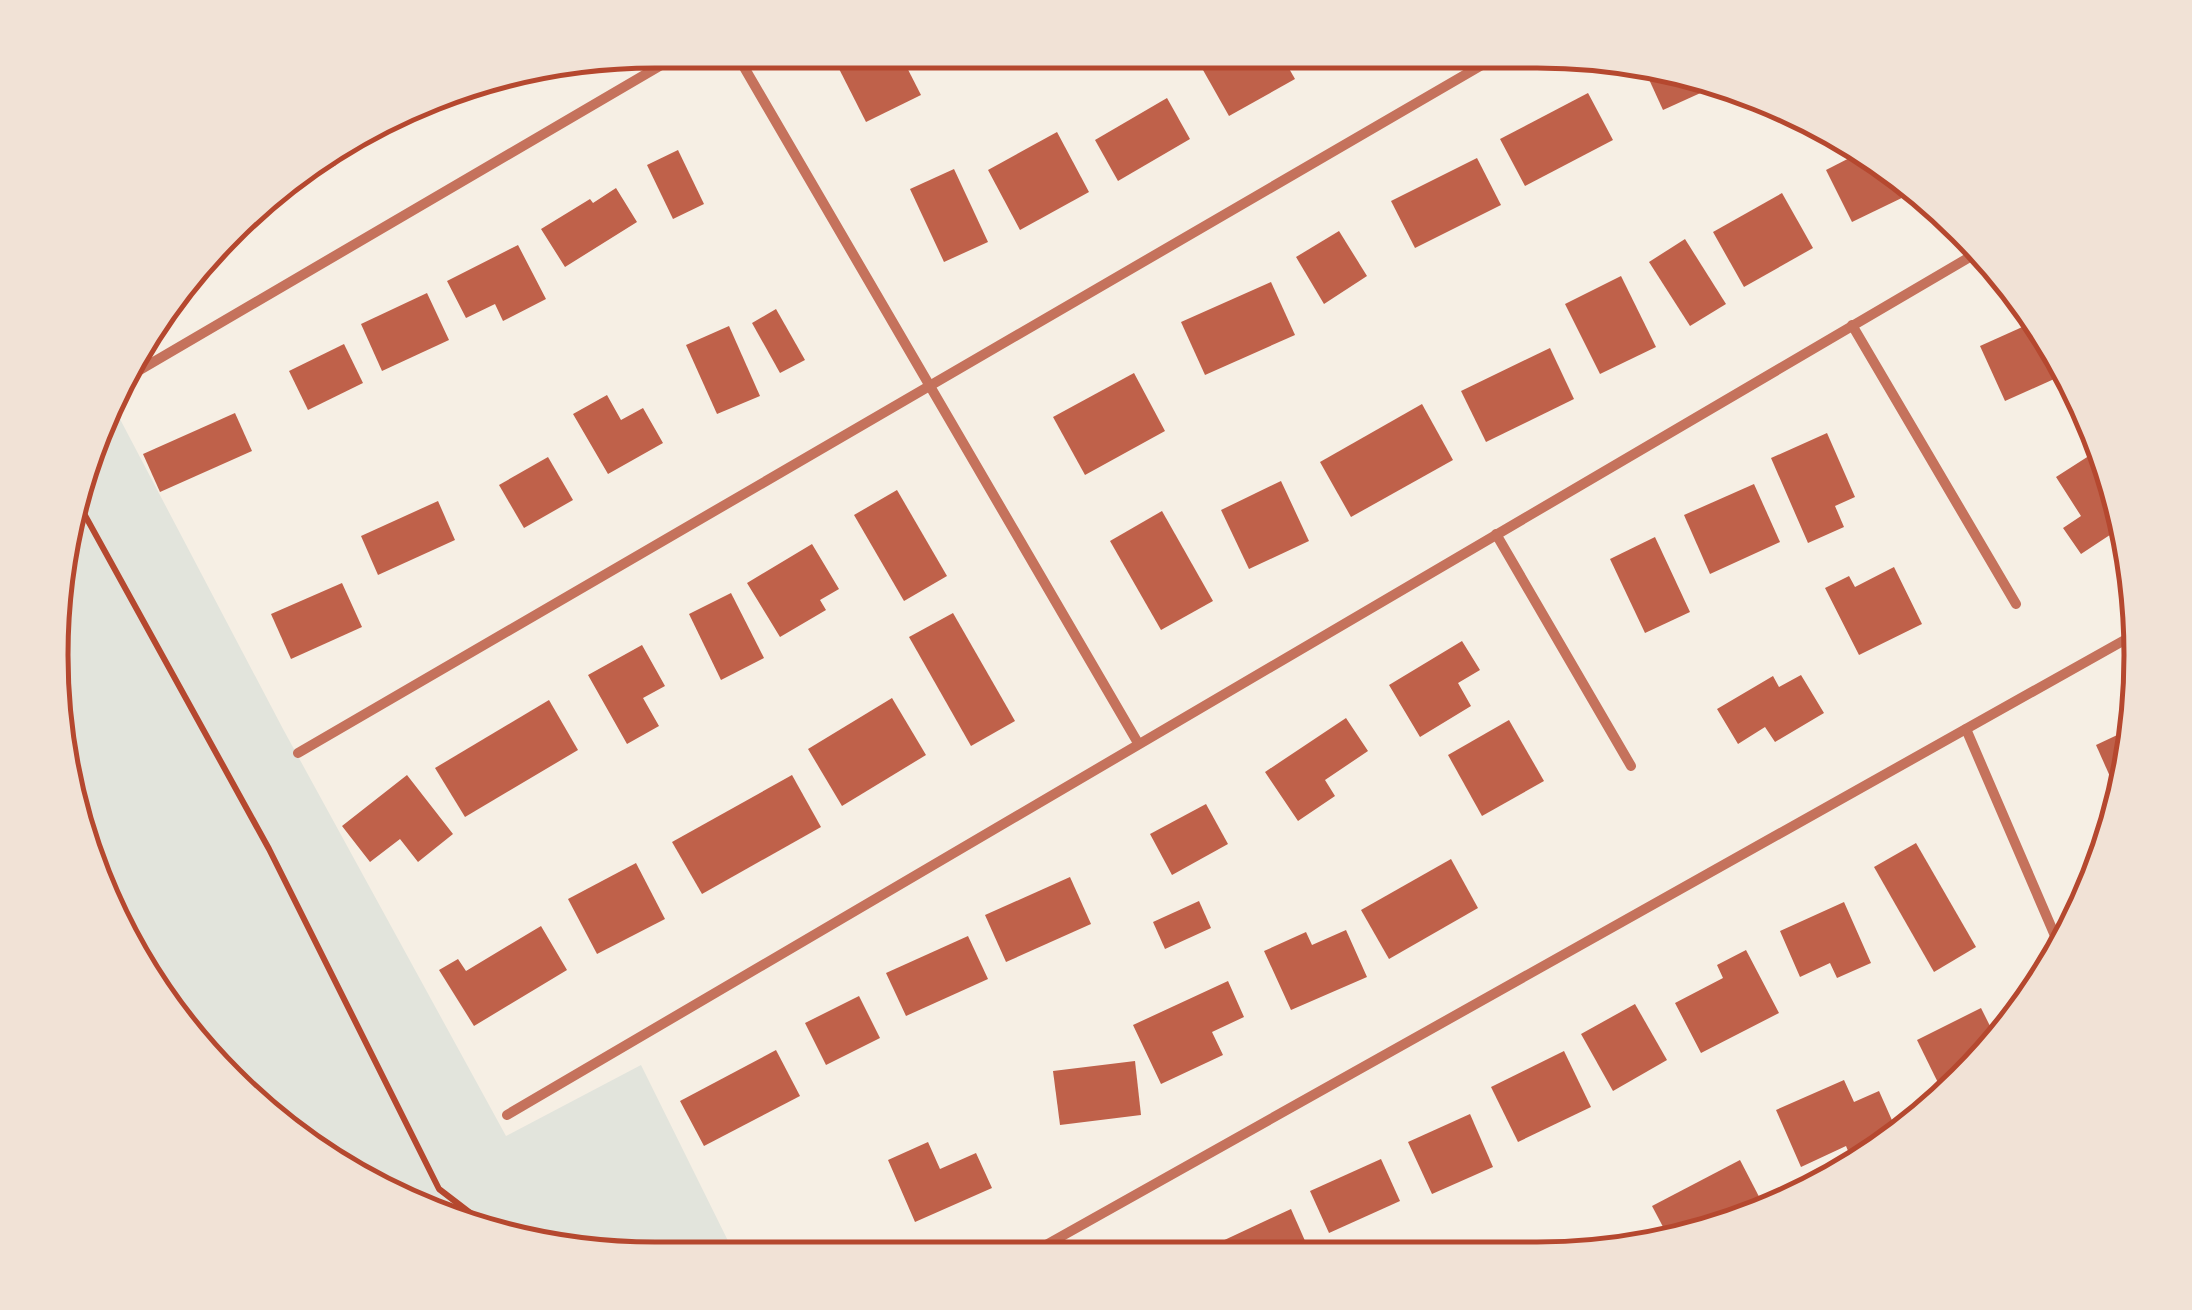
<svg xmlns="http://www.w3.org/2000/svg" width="2192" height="1310" font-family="'Open Sans',sans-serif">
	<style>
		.green { fill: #e2e4dc }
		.building { fill: #bf614a }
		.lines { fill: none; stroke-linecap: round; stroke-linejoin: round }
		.path { stroke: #b5482f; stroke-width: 6 }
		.minor { stroke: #c5725c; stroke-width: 10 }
		.rim { fill: none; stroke: #b5482f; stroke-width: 5 }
	</style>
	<rect width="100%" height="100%" fill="#f6efe4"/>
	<!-- green -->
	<polygon class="green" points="111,402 283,729 506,1136 641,1065 737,1259 615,1259 460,1228 318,1158 175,1024 82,850 50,656 82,461"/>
	<!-- building -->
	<g class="building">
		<polygon points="835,50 898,50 921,95 866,122 831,53"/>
		<polygon points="1238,51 1279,51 1295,79 1229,116 1203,70"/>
		<polygon points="1642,64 1727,81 1663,110"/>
		<polygon points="456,85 460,91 373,141 368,132"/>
		<polygon points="1588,93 1613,140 1525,186 1500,139"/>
		<polygon points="1167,98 1190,139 1118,181 1095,140"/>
		<polygon points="1057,132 1089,192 1020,230 988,170"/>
		<polygon points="1867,149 1874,152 1905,184 1910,194 1852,222 1826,170"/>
		<polygon points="678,150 704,204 673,219 647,165"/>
		<polygon points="329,152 336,165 257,207 287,175"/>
		<polygon points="1477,158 1501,205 1415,248 1391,201"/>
		<polygon points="954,169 988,242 944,262 910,189"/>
		<polygon points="616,188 637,222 565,267 541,229 590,199 593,203"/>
		<polygon points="1782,193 1813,248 1744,287 1713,232"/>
		<polygon points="1339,231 1367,276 1324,304 1296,257"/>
		<polygon points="1685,239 1726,304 1690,326 1649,262"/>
		<polygon points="518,245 546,299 503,321 495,304 466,318 447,281"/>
		<polygon points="1621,276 1656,347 1600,374 1565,304"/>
		<polygon points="1271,282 1295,335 1205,375 1181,322"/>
		<polygon points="427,293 449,340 382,371 361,324"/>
		<polygon points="776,309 805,360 780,373 752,323"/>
		<polygon points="2040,319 2063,375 2005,401 1980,346"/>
		<polygon points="729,326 760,396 717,414 686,345"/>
		<polygon points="344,344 363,383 308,410 289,371"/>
		<polygon points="1550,348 1574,399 1486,442 1461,391"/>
		<polygon points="1134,373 1165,431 1085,475 1053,417"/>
		<polygon points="607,395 621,420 643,408 663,443 608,474 573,414"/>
		<polygon points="1422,404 1453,460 1351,517 1320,462"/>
		<polygon points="235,413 252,451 160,492 143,454"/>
		<polygon points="1827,433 1855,497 1835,506 1844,527 1808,543 1771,458"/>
		<polygon points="2095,452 2125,525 2081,554 2063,528 2081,516 2056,477"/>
		<polygon points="548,457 573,500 524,528 499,485"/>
		<polygon points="1281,481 1309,541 1249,569 1221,510"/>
		<polygon points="1754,484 1780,542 1710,574 1684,515"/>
		<polygon points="897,490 947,576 904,601 854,515"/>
		<polygon points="438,501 455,540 378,575 361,536"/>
		<polygon points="1162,511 1213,601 1161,630 1110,541"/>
		<polygon points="1655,537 1690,612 1645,633 1610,559"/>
		<polygon points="812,544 839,589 820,600 826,610 780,637 747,583"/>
		<polygon points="1894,567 1922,624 1859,655 1825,588 1849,576 1855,587"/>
		<polygon points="342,583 362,627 291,659 271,614"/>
		<polygon points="731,593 764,658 721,680 689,614"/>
		<polygon points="953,613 1015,721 971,746 909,637"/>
		<polygon points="1462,641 1480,670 1458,683 1471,706 1420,737 1389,685"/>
		<polygon points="642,645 665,686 643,698 659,726 627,744 588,675"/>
		<polygon points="1801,675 1824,713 1775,742 1765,727 1738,744 1717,709 1773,676 1779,687"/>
		<polygon points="892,698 926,755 842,806 808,749"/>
		<polygon points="549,700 578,750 465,817 435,768"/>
		<polygon points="1346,718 1368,751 1325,780 1335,796 1298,821 1265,772"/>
		<polygon points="1509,720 1544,781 1482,816 1448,755"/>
		<polygon points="2130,729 2130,774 2120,799 2096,745"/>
		<polygon points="407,775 453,834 418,862 400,839 370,862 342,826"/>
		<polygon points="792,775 821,827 702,894 672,842"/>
		<polygon points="1206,804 1228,844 1172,875 1150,834"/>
		<polygon points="1916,843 1976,947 1934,972 1874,867"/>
		<polygon points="1451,859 1478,908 1389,959 1361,910"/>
		<polygon points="636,863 665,919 597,954 568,899"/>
		<polygon points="1070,877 1091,924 1006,962 985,915"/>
		<polygon points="1199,901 1211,928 1165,949 1153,922"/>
		<polygon points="1844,902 1871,963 1837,978 1830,963 1800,977 1780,931"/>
		<polygon points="541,926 567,970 474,1026 439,970 458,959 466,971"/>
		<polygon points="1346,930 1367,977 1291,1010 1264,951 1306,932 1312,945"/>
		<polygon points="968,936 988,979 906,1016 886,973"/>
		<polygon points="1746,950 1779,1013 1701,1053 1675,1003 1723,978 1717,965"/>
		<polygon points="1228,981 1244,1017 1212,1032 1223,1055 1161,1084 1133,1025"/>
		<polygon points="859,996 880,1038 826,1065 805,1023"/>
		<polygon points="1635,1004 1667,1060 1613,1091 1581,1034"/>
		<polygon points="1981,1008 1997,1040 1946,1099 1917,1040"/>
		<polygon points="776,1050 800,1096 704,1146 680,1101"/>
		<polygon points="1564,1051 1591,1107 1518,1142 1491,1087"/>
		<polygon points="1135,1061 1141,1115 1060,1125 1053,1071"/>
		<polygon points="1844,1080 1854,1102 1879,1091 1899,1136 1851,1158 1846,1146 1801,1167 1776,1110"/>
		<polygon points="1470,1114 1493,1167 1432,1194 1408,1142"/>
		<polygon points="928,1142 940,1169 976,1153 992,1188 915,1222 888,1160"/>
		<polygon points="1381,1159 1400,1201 1329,1233 1310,1191"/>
		<polygon points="1740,1160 1767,1212 1731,1228 1670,1240 1652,1206"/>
		<polygon points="1291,1209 1313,1259 1225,1259 1218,1243"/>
		<polygon points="1617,1239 1623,1249 1586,1257 1586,1256"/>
	</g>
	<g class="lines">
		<!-- path -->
		<polyline class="path" points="76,499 269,849 439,1189 499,1235"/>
		<!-- minor -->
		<g class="minor">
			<polyline points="734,50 1138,743"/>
			<polyline points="1852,325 2016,604"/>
			<polyline points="121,381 687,50"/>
			<polyline points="1496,534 1631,766"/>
			<polyline points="1966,729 2059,945"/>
			<polyline points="298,753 1506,51"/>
			<polyline points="507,1115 1975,254"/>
			<polyline points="1021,1259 2130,637"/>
		</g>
	</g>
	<!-- crop -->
	<path d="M0 0H2192V1310H0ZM655 68H1537A587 587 0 0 1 2124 655V655A587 587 0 0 1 1537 1242H655A587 587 0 0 1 68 655V655A587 587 0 0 1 655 68Z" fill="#f1e2d6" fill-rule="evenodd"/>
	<path class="rim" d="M655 68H1537A587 587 0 0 1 2124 655V655A587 587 0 0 1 1537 1242H655A587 587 0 0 1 68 655V655A587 587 0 0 1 655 68Z"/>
</svg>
